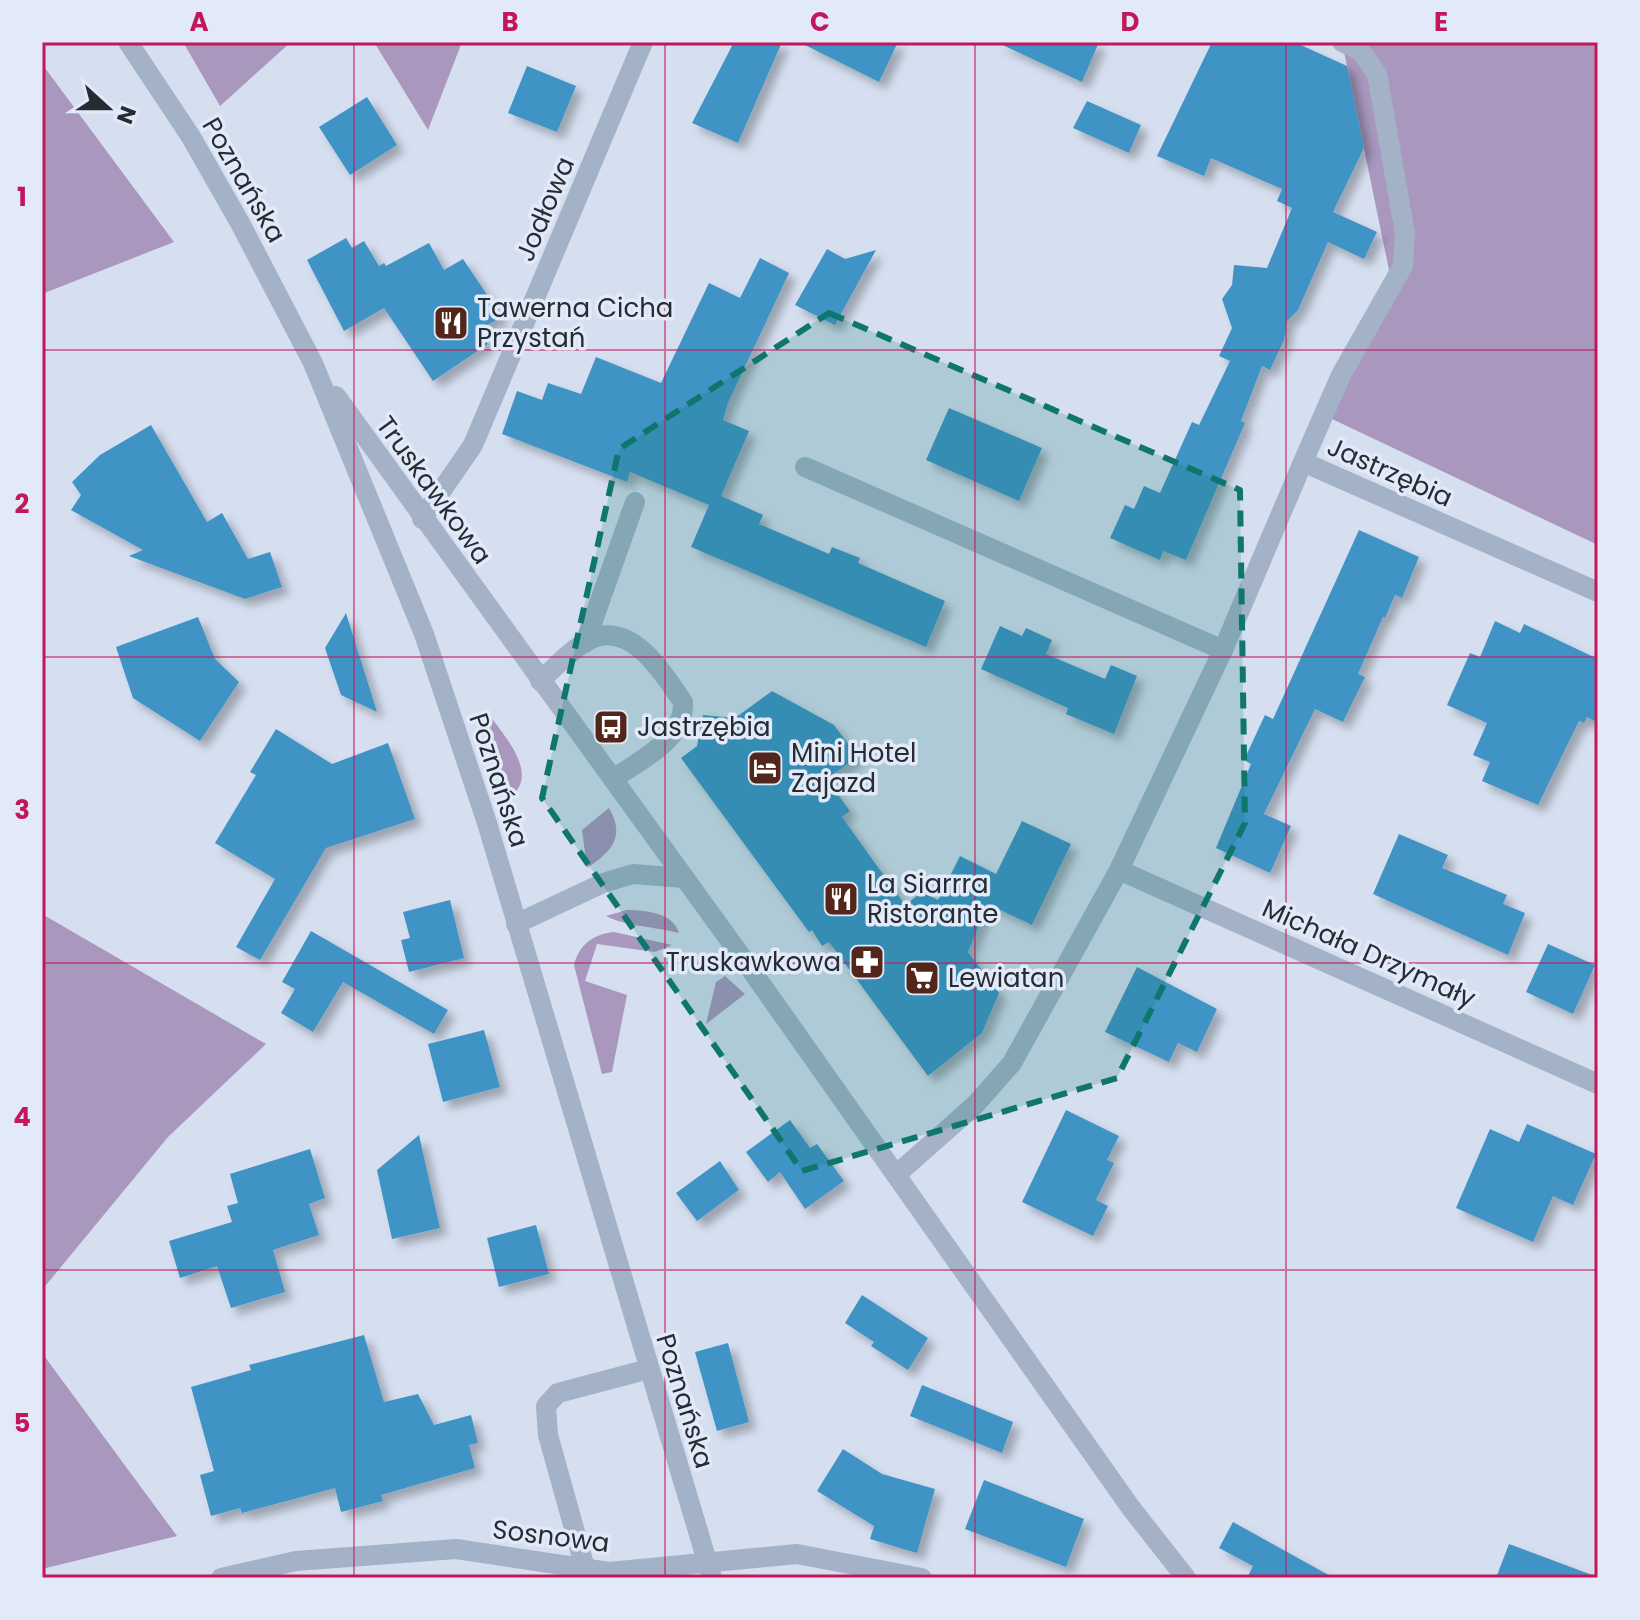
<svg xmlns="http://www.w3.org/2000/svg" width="1640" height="1620" font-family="Poppins,sans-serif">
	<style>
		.green { fill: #a997be }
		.building { fill: #3f93c5; filter: url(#shadow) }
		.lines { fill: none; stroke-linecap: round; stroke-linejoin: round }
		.service { stroke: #a3b2c7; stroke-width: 20 }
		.minor { stroke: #a3b2c7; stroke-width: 20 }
		.tertiary { stroke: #a3b2c7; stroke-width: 20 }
		.marked { fill: #0f766e; fill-opacity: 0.2; stroke: #0f766e; stroke-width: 6; stroke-dasharray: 16 10; stroke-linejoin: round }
		.grid { fill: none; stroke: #c2185b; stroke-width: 2; stroke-opacity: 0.55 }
		.labels { text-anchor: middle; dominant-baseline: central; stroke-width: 7; stroke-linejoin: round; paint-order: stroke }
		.street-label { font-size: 26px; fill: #252c32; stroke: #e2e9f8 }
		.poi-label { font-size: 26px; fill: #252c32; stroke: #e2e9f8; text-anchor: start }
		.neatline { fill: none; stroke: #c2185b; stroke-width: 3 }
		.grid-label { font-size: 26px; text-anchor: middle; font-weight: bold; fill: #c2185b }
	</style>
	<defs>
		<filter id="shadow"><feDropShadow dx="7" dy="7" stdDeviation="4" flood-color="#0004"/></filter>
	</defs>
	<rect width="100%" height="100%" fill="#d6dff0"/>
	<!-- green -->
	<g class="green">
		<polygon points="183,42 291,42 220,106"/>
		<polygon points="374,42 462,42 428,130"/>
		<polygon points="1342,42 1598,42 1598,545 1332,419 1389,270"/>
		<polygon points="42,64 174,242 42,294"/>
		<path d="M484 716 491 717C505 737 540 775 510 797Z"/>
		<path d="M609 808C626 837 611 852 587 868L582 830Z"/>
		<path d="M627 910C645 910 674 913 679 933 657 927 624 926 606 916Z"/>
		<polygon points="42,914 266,1044 168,1137 42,1290"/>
		<path d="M614 932 672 945 655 952 597 944 585 981 627 995 612 1072 602 1074 574 965C579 945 593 934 614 932Z"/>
		<polygon points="725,976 745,994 706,1024 716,982"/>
		<polygon points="42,1353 177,1536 42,1569"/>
	</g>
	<!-- building -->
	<g class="building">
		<polygon points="734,42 782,42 738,143 692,123"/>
		<polygon points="799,42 898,42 879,82"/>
		<polygon points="996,42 1099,42 1082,82"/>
		<polygon points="1212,42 1294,42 1347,66 1364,148 1333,212 1377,232 1364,259 1328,242 1298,310 1287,321 1284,340 1270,370 1262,366 1241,421 1245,423 1186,560 1163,551 1160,560 1110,538 1125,505 1134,509 1144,486 1160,493 1192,422 1199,425 1230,361 1219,356 1232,328 1222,299 1232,285 1234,265 1267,268 1292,208 1277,201 1282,189 1211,158 1204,176 1157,156"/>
		<polygon points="527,66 576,86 557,132 508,113"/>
		<polygon points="367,97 397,145 350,175 319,127"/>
		<polygon points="1087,101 1141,125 1129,153 1073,128"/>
		<polygon points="346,238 352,248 364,241 379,266 384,263 386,266 429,243 444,270 463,259 502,317 480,329 488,344 433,381 384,308 344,331 307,260"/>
		<polygon points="827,249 845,259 876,250 835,325 795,305"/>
		<polygon points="760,258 789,273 728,403 723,420 749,431 721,496 763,515 759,524 829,554 832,547 860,558 858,563 945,601 926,647 691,547 709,505 630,472 627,482 502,434 517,391 542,400 548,383 581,394 596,357 661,383 709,283 740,298"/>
		<polygon points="949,408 1042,448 1019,501 926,460"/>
		<polygon points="151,425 207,522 222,513 248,559 270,552 282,587 245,599 129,556 143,550 71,510 81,495 72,482 100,455"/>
		<polygon points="1359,530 1419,557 1402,598 1395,595 1385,618 1383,617 1358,674 1365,677 1343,722 1315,709 1264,814 1291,826 1270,873 1216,848 1251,764 1244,760 1265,715 1273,719"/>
		<polygon points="346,613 377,712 341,695 325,648"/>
		<polygon points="198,617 215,659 239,682 200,741 133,698 116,647"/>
		<polygon points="1495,621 1520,633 1524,624 1598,659 1598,723 1587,717 1584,723 1579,721 1538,805 1482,781 1490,762 1473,755 1487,723 1447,705 1470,653 1480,657"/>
		<polygon points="1000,626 1022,636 1026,628 1052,640 1046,654 1105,679 1111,665 1137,676 1114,734 1066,714 1068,708 981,669"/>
		<polygon points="772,691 834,725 858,757 826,779 850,811 842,817 905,905 922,892 938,900 960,856 996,874 1022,821 1071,844 1032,925 988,904 968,952 999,993 982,1033 928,1076 829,942 822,946 812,930 809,932 681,758 697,746 703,715 735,718"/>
		<polygon points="276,729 332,764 388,743 415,819 326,848 260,960 236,947 275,879 215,843 256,775 250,772"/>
		<polygon points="1399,834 1448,855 1442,868 1507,895 1503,904 1525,913 1508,955 1373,894"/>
		<polygon points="450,900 464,958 409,972 401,940 410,938 403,912"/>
		<polygon points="311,931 448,1010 434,1034 343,982 313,1032 281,1013 295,989 282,982"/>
		<polygon points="1548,944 1595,965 1573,1014 1526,992"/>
		<polygon points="1137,967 1217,1009 1197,1052 1178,1043 1169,1062 1105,1032"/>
		<polygon points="484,1030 500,1087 443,1102 428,1044"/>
		<polygon points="1066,1110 1119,1136 1107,1160 1114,1163 1096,1200 1108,1206 1093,1236 1022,1202"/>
		<polygon points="790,1120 810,1148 817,1144 844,1181 805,1209 780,1172 768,1182 746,1152"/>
		<polygon points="1527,1124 1596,1154 1573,1205 1553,1196 1533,1242 1456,1208 1490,1129 1519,1142"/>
		<polygon points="419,1135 440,1228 392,1239 377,1170"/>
		<polygon points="310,1149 325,1198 309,1204 319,1235 273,1250 285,1292 231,1308 217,1266 180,1278 169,1241 232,1222 227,1206 238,1203 230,1174"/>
		<polygon points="720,1161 739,1190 697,1221 676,1193"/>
		<polygon points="536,1225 549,1274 499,1287 487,1238"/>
		<polygon points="862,1295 928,1338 908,1370 871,1346 874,1342 845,1323"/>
		<polygon points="364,1335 384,1402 418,1394 434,1425 471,1415 478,1443 469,1445 475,1468 381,1495 383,1501 341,1512 335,1488 242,1513 240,1508 211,1516 200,1475 214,1471 191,1387 251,1370 249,1365"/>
		<polygon points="728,1343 749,1422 717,1431 695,1352"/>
		<polygon points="922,1385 1013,1422 1002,1453 910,1416"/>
		<polygon points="843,1449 882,1474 935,1489 917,1553 870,1539 874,1526 817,1491"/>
		<polygon points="984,1480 1084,1519 1066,1567 965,1529"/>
		<polygon points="1233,1522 1334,1578 1247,1578 1253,1566 1219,1548"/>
		<polygon points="1509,1544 1592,1575 1591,1578 1496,1578"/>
	</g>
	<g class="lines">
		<!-- service -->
		<g class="service">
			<polyline points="1303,462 1341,375 1403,266 1405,233 1377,74 1360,50"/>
			<polyline points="585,643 635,502"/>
			<path d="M540 681C556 667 578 641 600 636 638 629 665 677 683 702 685 740 640 760 613 779"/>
			<polyline points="585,1568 548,1435 546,1406 558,1393 649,1369"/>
		</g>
		<!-- minor -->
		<g class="minor">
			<polyline points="1342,42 1360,50"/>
			<polyline points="805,467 1223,650"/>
			<polyline points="422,519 473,445 643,42"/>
			<polyline points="1119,870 1598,1084"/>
			<polyline points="896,1175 975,1105 1012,1063 1119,870 1223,650 1303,462 1598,592"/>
			<polyline points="221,1578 296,1561 456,1549 609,1572 797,1554 922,1578"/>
		</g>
		<!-- tertiary -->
		<g class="tertiary">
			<polyline points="128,42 191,137 240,223 313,363 424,634 487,823 712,1578"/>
			<polyline points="336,396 754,974 1131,1508 1186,1578"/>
			<polyline points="516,924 603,883 633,874 684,878"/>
		</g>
	</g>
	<!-- marked area -->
	<path class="marked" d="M829 313 1240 490 1245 823 1117 1078 802 1171 542 798 619 449Z"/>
	<!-- grid -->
	<path class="grid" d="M354 42V1578M665 42V1578M975 42V1578M1286 42V1578M42 350H1598M42 657H1598M42 963H1598M42 1270H1598"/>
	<!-- icons -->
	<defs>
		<symbol id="restaurant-square" viewBox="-11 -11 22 22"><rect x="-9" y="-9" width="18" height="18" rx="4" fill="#53261b" stroke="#e2e9f8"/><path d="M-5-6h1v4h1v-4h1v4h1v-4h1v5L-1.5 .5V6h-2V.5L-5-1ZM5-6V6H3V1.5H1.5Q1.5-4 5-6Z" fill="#fff"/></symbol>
		<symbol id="bus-square" viewBox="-11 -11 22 22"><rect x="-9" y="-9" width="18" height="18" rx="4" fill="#53261b" stroke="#e2e9f8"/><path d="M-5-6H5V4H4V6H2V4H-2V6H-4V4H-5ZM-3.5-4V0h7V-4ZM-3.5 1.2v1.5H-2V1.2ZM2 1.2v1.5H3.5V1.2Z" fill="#fff"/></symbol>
		<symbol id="hotel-square" viewBox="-11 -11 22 22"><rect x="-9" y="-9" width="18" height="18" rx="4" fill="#53261b" stroke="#e2e9f8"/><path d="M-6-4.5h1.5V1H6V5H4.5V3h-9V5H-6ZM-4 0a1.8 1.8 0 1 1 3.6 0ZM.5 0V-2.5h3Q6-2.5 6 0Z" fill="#fff"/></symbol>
		<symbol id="pharmacy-square" viewBox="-11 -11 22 22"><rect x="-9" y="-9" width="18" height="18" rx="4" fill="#53261b" stroke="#e2e9f8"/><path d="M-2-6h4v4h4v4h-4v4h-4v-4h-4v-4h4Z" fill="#fff"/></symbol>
		<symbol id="supermarket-square" viewBox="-11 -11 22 22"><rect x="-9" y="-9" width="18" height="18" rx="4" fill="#53261b" stroke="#e2e9f8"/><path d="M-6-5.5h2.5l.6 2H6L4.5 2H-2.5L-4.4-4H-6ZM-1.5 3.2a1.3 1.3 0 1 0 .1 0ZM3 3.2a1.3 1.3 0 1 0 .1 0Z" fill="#fff"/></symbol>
	</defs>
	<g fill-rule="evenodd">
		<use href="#restaurant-square" x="431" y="303" width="40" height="40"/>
		<use href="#bus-square" x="591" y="707" width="40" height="40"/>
		<use href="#hotel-square" x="745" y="748" width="40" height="40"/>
		<use href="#restaurant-square" x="821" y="879" width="40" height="40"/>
		<use href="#pharmacy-square" x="847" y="942" width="40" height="40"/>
		<use href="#supermarket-square" x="902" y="958" width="40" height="40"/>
	</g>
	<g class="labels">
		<!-- street labels -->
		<g class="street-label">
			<text transform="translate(244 180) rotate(60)">Poznańska</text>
			<text transform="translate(545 209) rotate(-67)">Jodłowa</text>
			<text transform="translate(1390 472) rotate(24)">Jastrzębia</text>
			<text transform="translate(434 490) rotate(54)">Truskawkowa</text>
			<text transform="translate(499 780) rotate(72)">Poznańska</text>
			<text transform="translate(1369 953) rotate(24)">Michała Drzymały</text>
			<text transform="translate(685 1401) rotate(73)">Poznańska</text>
			<text transform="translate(551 1536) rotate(7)">Sosnowa</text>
		</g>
		<!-- poi labels -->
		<g class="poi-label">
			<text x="477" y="308">Tawerna Cicha<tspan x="477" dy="30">Przystań</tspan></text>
			<text x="637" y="727">Jastrzębia</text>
			<text x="791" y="753">Mini Hotel<tspan x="791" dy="30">Zajazd</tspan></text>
			<text x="867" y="884">La Siarrra<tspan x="867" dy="30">Ristorante</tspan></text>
			<text x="841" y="962" text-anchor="end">Truskawkowa</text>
			<text x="948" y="978">Lewiatan</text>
		</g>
	</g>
	<!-- border -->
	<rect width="1640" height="1620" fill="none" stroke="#e2e9f8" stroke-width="88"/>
	<!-- north arrow -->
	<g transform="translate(108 108) rotate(111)" stroke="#e2e9f8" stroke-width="6" paint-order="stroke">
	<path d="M0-6L14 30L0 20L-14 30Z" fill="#252c32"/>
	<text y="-12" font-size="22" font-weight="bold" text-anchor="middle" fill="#252c32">N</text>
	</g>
	<rect x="44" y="44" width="1552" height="1532" class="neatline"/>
	<g class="grid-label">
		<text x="199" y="31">A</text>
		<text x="510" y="31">B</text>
		<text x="820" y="31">C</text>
		<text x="1130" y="31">D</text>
		<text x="1441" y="31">E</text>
		<text x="22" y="206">1</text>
		<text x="22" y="513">2</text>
		<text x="22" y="819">3</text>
		<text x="22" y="1126">4</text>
		<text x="22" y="1432">5</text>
	</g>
</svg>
